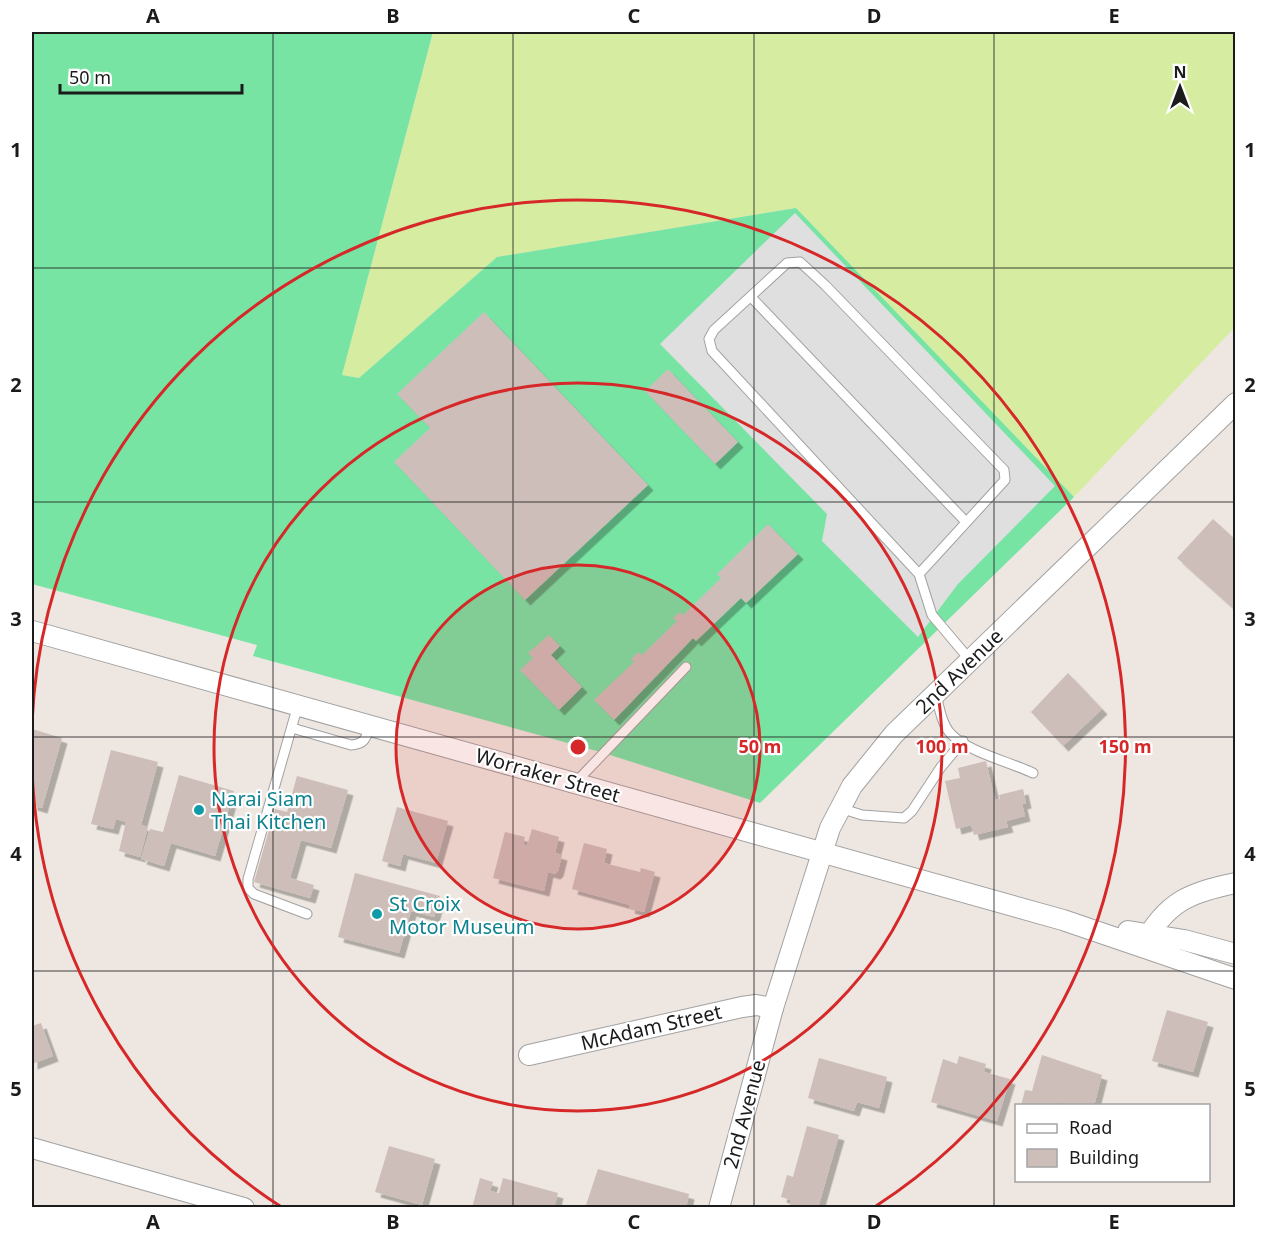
<svg xmlns="http://www.w3.org/2000/svg" width="1267" height="1239" font-family="'Noto Sans',sans-serif">
	<style>
		.grass { fill: #d6eda1 }
		.pitch { fill: #77e4a4 }
		.parking { fill: #dfdfdf }
		.building { fill: #cebeb9; filter: url(#shadow) }
		.lines { fill: none; stroke-linecap: round; stroke-linejoin: round }
		.lane-casing { stroke: #a2a2a2; stroke-width: 11 }
		.street-casing { stroke: #a2a2a2; stroke-width: 22 }
		.lane { stroke: #fff; stroke-width: 9 }
		.street { stroke: #fff; stroke-width: 20 }
		.grid { fill: none; stroke: #1b1b1b; stroke-width: 1.5; stroke-opacity: 0.55 }
		.ring { fill: none; stroke: #d62828; stroke-width: 3 }
		.culture-dot { fill: #0f9aa8; stroke: #fff; stroke-width: 2 }
		.labels { text-anchor: middle; dominant-baseline: central; stroke-width: 4.5; stroke-linejoin: round; paint-order: stroke }
		.street-label { font-size: 20px; fill: #1b1b1b; stroke: #fff }
		.culture-label { font-size: 20px; fill: #0d838f; stroke: #fff; text-anchor: start }
		.centre { fill: #d62828; stroke: #fff; stroke-width: 3 }
		.ring-label { font-size: 18px; text-anchor: middle; font-weight: bold; fill: #d62828; stroke: #fff; stroke-width: 4.5; stroke-linejoin: round; paint-order: stroke }
		.neatline { fill: none; stroke: #1b1b1b; stroke-width: 2 }
		.grid-label { font-size: 20px; text-anchor: middle; font-weight: bold; fill: #1b1b1b }
	</style>
	<defs>
		<filter id="shadow"><feDropShadow dx="5.5" dy="5.5" stdDeviation="0" flood-color="#0004"/></filter>
	</defs>
	<rect width="100%" height="100%" fill="#eee6e0"/>
	<!-- grass -->
	<polygon class="grass" points="433,32 1235,32 1235,327 1074,497 796,208 497,257 359,378 342,375"/>
	<!-- pitch -->
	<polygon class="pitch" points="32,32 433,32 342,375 359,378 497,257 796,208 1074,497 760,803 604,753 253,656 257,645 32,584"/>
	<!-- parking -->
	<polygon class="parking" points="795,213 1055,486 958,584 918,637 822,541 827,514 660,344"/>
	<!-- building -->
	<g class="building">
		<polygon points="484,312 648,485 525,600 394,462 430,428 397,394"/>
		<polygon points="668,369 738,442 715,464 645,391"/>
		<polygon points="1213,519 1236,540 1236,557 1233,560 1236,562 1236,611 1177,558"/>
		<polygon points="768,524 798,554 746,603 741,598 696,641 693,638 614,720 594,700 634,662 631,659 639,652 642,655 677,621 673,618 680,612 683,615 721,578 717,574"/>
		<polygon points="549,635 560,646 551,655 582,687 559,710 520,670 533,658 528,653"/>
		<polygon points="1068,673 1102,709 1063,746 1031,712"/>
		<polygon points="32,729 62,738 42,808 32,805"/>
		<polygon points="111,750 158,762 141,825 148,827 140,857 119,851 126,822 116,819 113,829 91,824"/>
		<polygon points="986,761 995,800 1000,799 999,795 1023,789 1026,803 1022,804 1025,816 1006,821 1008,827 974,835 971,825 956,829 945,781 960,778 958,768"/>
		<polygon points="179,775 234,791 215,856 171,843 164,866 141,859 150,829 163,832"/>
		<polygon points="297,776 348,790 331,848 301,840 290,878 314,885 310,898 254,882 275,809 287,812"/>
		<polygon points="397,807 448,821 436,863 403,854 400,866 382,861"/>
		<polygon points="532,829 559,837 555,853 562,855 558,871 555,874 548,872 544,891 493,878 505,832 525,837 523,844 527,846"/>
		<polygon points="584,843 607,849 604,863 640,872 641,868 655,872 644,912 629,908 630,905 572,889"/>
		<polygon points="355,873 440,896 434,917 411,911 399,953 338,937"/>
		<polygon points="1167,1010 1208,1022 1193,1072 1152,1061"/>
		<polygon points="41,1023 53,1056 32,1064 32,1026"/>
		<polygon points="1042,1055 1102,1075 1094,1106 1070,1106 1057,1102 1056,1106 1021,1106 1025,1090 1032,1091"/>
		<polygon points="959,1056 986,1064 984,1072 1010,1079 997,1121 931,1102 943,1059 957,1064"/>
		<polygon points="819,1058 887,1077 879,1108 857,1102 854,1111 808,1098"/>
		<polygon points="807,1126 839,1135 818,1208 789,1208 791,1200 781,1197 787,1175 793,1177"/>
		<polygon points="389,1146 435,1159 422,1205 375,1192"/>
		<polygon points="598,1169 689,1194 686,1208 585,1208"/>
		<polygon points="480,1178 493,1182 490,1191 499,1193 503,1178 558,1193 554,1208 472,1208"/>
	</g>
	<g class="lines">
		<defs>
			<g id="lane">
				<polyline points="751,297 966,522"/>
				<polyline points="919,574 1005,480 1004,470 825,285 800,262 787,263 714,330 709,339 712,351 919,574 932,615 970,660"/>
				<path d="M936 694C939 707 942 725 951 734 968 752 1010 762 1033 773"/>
				<polyline points="298,705 248,879 248,888 254,894 307,914"/>
				<path d="M292 728 351 745C365 744 366 738 370 726"/>
				<polyline points="576,782 686,667"/>
				<polyline points="840,808 862,815 904,818 912,811 941,767 963,741"/>
			</g>
			<g id="street">
				<polyline points="32,631 1063,920 1236,979"/>
				<polyline points="1128,931 1184,940 1236,954"/>
				<path d="M1143 945C1166 902 1190 892 1236 883"/>
				<polyline points="529,1055 742,1007 756,1005 773,1008"/>
				<polyline points="32,1148 244,1208"/>
				<polyline points="719,1208 773,1008 830,828 852,786 894,734 1236,403"/>
			</g>
		</defs>
		<!-- lane casing -->
		<use href="#lane" class="lane-casing"/>
		<!-- street casing -->
		<use href="#street" class="street-casing"/>
		<!-- lane -->
		<use href="#lane" class="lane"/>
		<!-- street -->
		<use href="#street" class="street"/>
	</g>
	<!-- grid -->
	<path class="grid" d="M273 32V1208M513 32V1208M754 32V1208M994 32V1208M32 268H1236M32 502H1236M32 737H1236M32 971H1236"/>
	<!-- distance rings -->
	<circle cx="578" cy="747" r="182" fill="#d62828" fill-opacity=".12"/>
	<g class="ring">
		<circle cx="578" cy="747" r="182"/>
		<circle cx="578" cy="747" r="364"/>
		<path d="M280 1206A547 547 0 0 1 32 771M32 723A547 547 0 1 1 876 1206"/>
	</g>
	<!-- markers -->
	<g class="culture-dot">
		<circle cx="199" cy="810" r="6"/>
		<circle cx="377" cy="914" r="6"/>
	</g>
	<g class="labels">
		<!-- street labels -->
		<g class="street-label">
			<text transform="translate(959 671) rotate(-44)">2nd Avenue</text>
			<text transform="translate(548 775) rotate(16)">Worraker Street</text>
			<text transform="translate(651 1027) rotate(-13)">McAdam Street</text>
			<text transform="translate(744 1114) rotate(-75)">2nd Avenue</text>
		</g>
		<!-- culture labels -->
		<g class="culture-label">
			<text x="211" y="798">Narai Siam<tspan x="211" dy="23">Thai Kitchen</tspan></text>
			<text x="389" y="903">St Croix<tspan x="389" dy="23">Motor Museum</tspan></text>
		</g>
	</g>
	<circle cx="578" cy="747" r="9" class="centre"/>
	<g class="ring-label">
		<text x="760" y="753">50 m</text>
		<text x="942" y="753">100 m</text>
		<text x="1125" y="753">150 m</text>
	</g>
	<!-- border -->
	<rect width="1267" height="1239" fill="none" stroke="#ffffff" stroke-width="66"/>
	<!-- legend -->
	<rect x="1015" y="1104" width="195" height="78" fill="#ffffff" stroke="#a4a4a4" stroke-width="1.5"/>
	<rect x="1027" y="1124" width="30" height="9" fill="#ffffff" stroke="#a4a4a4" stroke-width="1.5"/>
	<text x="1069" y="1134" font-size="18" fill="#1b1b1b">Road</text>
	<rect x="1027" y="1149" width="30" height="18" fill="#cebeb9" stroke="#a4a4a4" stroke-width="1.5"/>
	<text x="1069" y="1164" font-size="18" fill="#1b1b1b">Building</text>
	<!-- north arrow -->
	<g transform="translate(1180 87)" stroke="#ffffff" stroke-width="4.5" paint-order="stroke">
	<path d="M0-4.5L10 22L0 15L-10 22Z" fill="#1b1b1b"/>
	<text y="-9" font-size="16" font-weight="bold" text-anchor="middle" fill="#1b1b1b">N</text>
	</g>
	<!-- scale -->
	<path d="M60 84v9h182v-9" fill="none" stroke="#1b1b1b" stroke-width="3"/>
	<text x="69" y="84" font-size="18" fill="#1b1b1b" stroke="#ffffff" stroke-width="4.5" paint-order="stroke">50 m</text>
	<rect x="33" y="33" width="1201" height="1173" class="neatline"/>
	<g class="grid-label">
		<text x="153" y="23">A</text>
		<text x="393" y="23">B</text>
		<text x="634" y="23">C</text>
		<text x="874" y="23">D</text>
		<text x="1114" y="23">E</text>
		<text x="16" y="157">1</text>
		<text x="1250" y="157">1</text>
		<text x="16" y="392">2</text>
		<text x="1250" y="392">2</text>
		<text x="16" y="626">3</text>
		<text x="1250" y="626">3</text>
		<text x="16" y="861">4</text>
		<text x="1250" y="861">4</text>
		<text x="16" y="1096">5</text>
		<text x="1250" y="1096">5</text>
		<text x="153" y="1229">A</text>
		<text x="393" y="1229">B</text>
		<text x="634" y="1229">C</text>
		<text x="874" y="1229">D</text>
		<text x="1114" y="1229">E</text>
	</g>
</svg>
